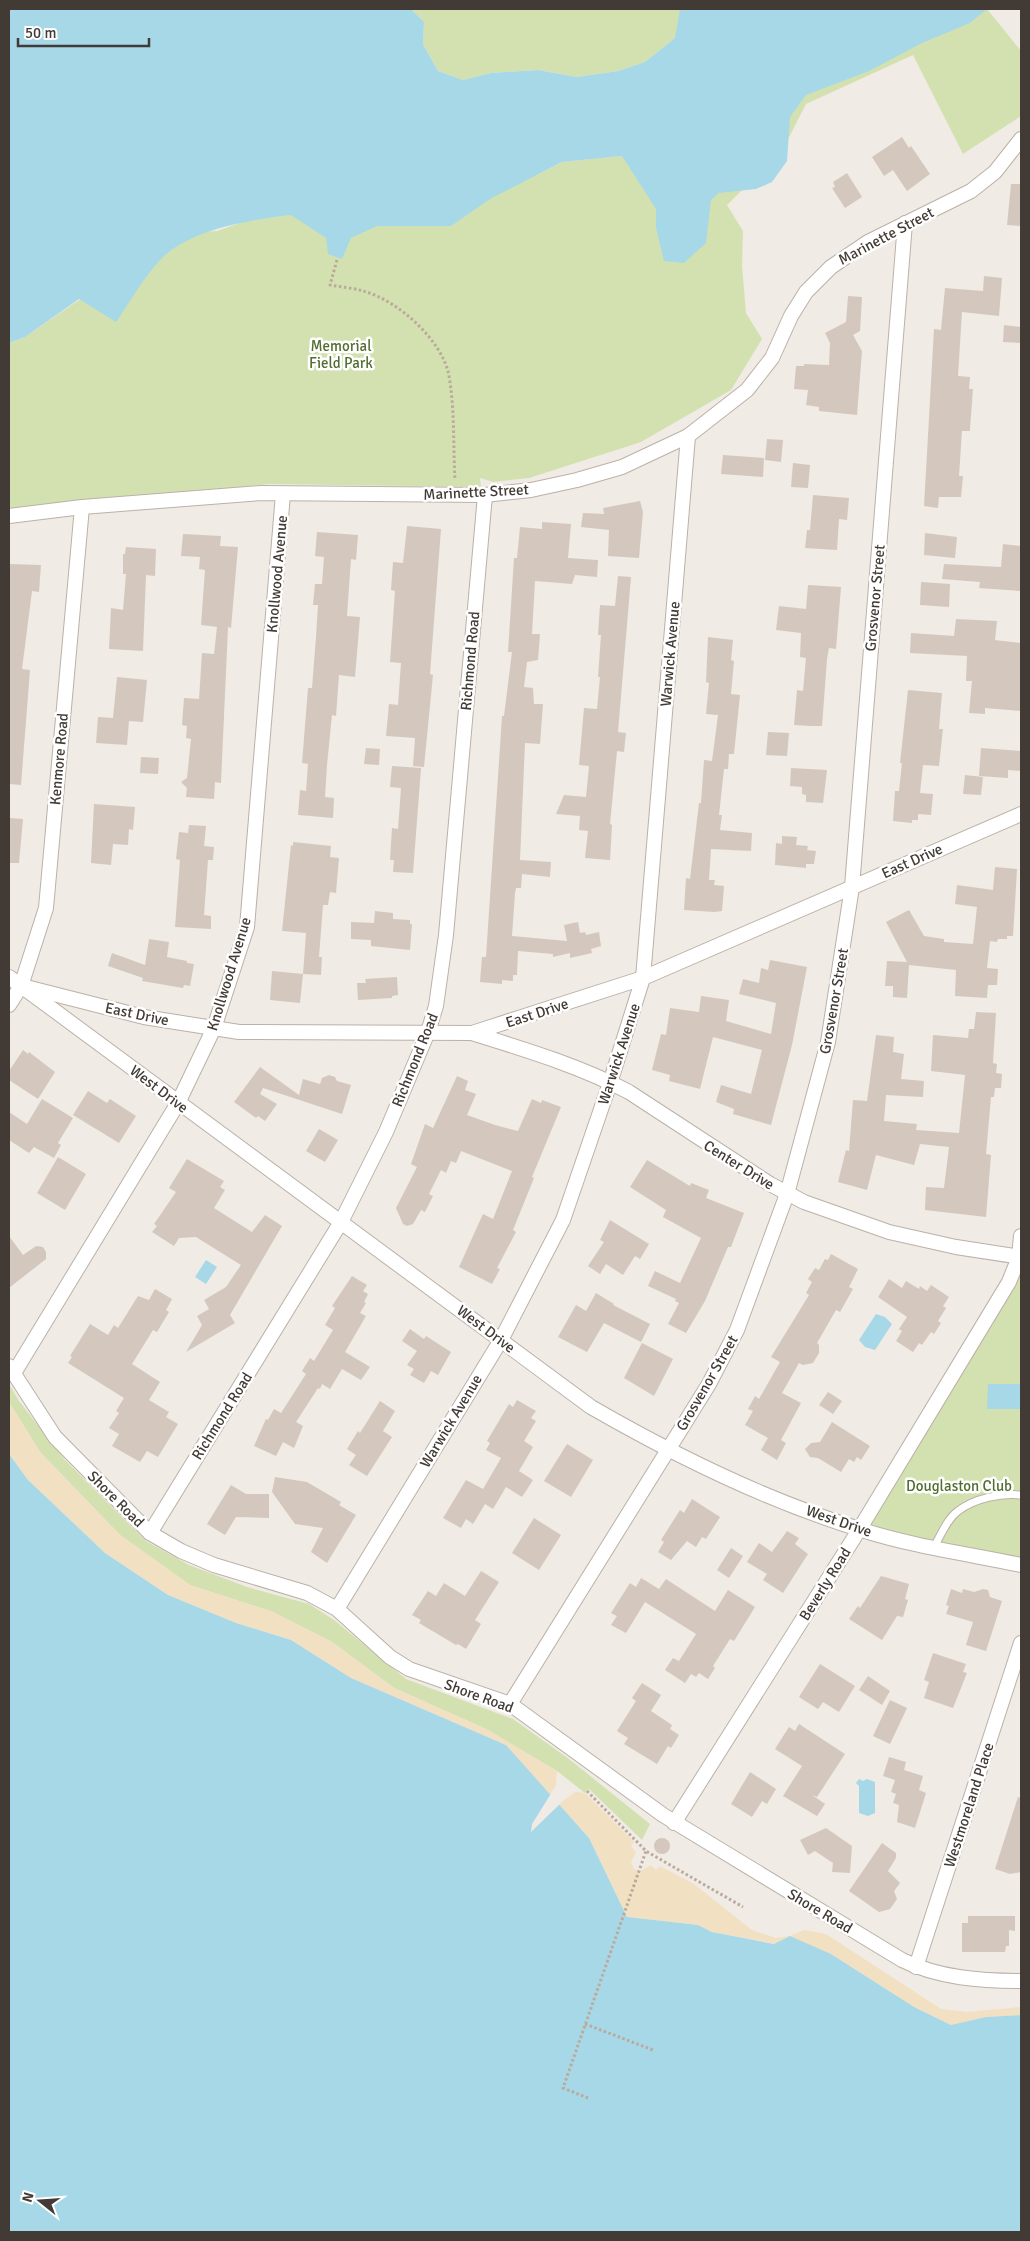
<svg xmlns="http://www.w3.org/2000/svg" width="1030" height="2241" font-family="Signika,sans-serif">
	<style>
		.green { fill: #d3e1b1 }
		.sand { fill: #f2e0c3 }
		.water { fill: #a6d8e8 }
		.pier { fill: #f0ebe5 }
		.building { fill: #d4c8be }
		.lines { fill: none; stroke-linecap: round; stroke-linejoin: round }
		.service-casing { stroke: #bbb1a8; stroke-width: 9 }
		.minor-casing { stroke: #bbb1a8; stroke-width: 16 }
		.path { stroke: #bbaa9b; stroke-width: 3; stroke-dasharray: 2.5 2.5; stroke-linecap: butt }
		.service { stroke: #fff; stroke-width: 7 }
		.minor { stroke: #fff; stroke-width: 14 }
		.labels { text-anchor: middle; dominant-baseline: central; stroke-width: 5; stroke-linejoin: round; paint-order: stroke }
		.street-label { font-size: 15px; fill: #423b35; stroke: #fff }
		.park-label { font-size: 15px; fill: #516d2f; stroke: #fff }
	</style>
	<rect width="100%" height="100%" fill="#f0ebe5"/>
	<!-- green -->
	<g class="green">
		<polygon points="411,9 724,9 702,30 675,38 645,62 618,71 577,77 538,70 491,73 463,80 438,71 423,44 424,22"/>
		<polygon points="841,9 987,9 1021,51 1021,116 963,154 913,55 806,104 782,151 727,205 743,231 742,266 746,313 762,339 731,390 641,442 529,478 493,482 480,478 481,487 269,484 9,511 9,343 25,337 177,233 217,231 243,222 537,175 562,162 622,156"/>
		<polygon points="1021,1263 1021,1563 861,1528"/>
		<polygon points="9,1384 19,1401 65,1460 146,1541 189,1565 247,1587 309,1604 334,1620 406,1679 513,1719 569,1759 650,1824 642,1840 589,1789 585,1793 557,1771 486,1729 394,1688 332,1642 273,1612 190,1585 120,1535 40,1452 9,1402"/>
	</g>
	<!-- sand -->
	<g class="sand">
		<polygon points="9,1402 40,1452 120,1535 190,1585 273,1612 332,1642 394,1688 486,1729 557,1771 556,1785 550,1795 506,1745 351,1678 291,1640 236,1623 168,1595 105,1553 28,1480 9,1454"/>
		<polygon points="575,1792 585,1793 634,1842 631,1846 636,1852 631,1862 634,1869 641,1871 651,1865 656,1870 660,1866 694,1884 752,1930 776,1938 790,1936 804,1930 826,1934 941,2009 967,2012 1021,2007 1021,2015 986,2017 951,2025 914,2007 831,1954 712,1932 698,1925 627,1917 589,1838 559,1804"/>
	</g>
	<!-- water -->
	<g class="water">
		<path d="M9 9H411L424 22 423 44 438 71 463 80 491 73 538 70 577 77 618 71 645 62 675 38 680 9H987L970 23 922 43 869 71 806 95 790 117 787 161 772 182 756 189 719 193 711 200 706 243 684 263 664 261 656 228V209L622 156 562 162 490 199 451 226H377L351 238 342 259 328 254 326 238 291 215C251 220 191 229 161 259 144 277 130 302 116 322L79 299 25 337 9 343Z"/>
		<polygon points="206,1260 217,1267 206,1284 195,1277"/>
		<polygon points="876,1314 885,1317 892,1324 875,1350 865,1347 859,1340"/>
		<polygon points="988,1384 1021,1384 1021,1409 987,1409"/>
		<polygon points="9,1454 28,1480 105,1553 168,1595 236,1623 291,1640 351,1678 506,1745 589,1838 627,1917 698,1925 712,1932 774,1944 790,1936 831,1954 914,2007 951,2025 986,2017 1021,2015 1021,2232 9,2232"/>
		<polygon points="859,1779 863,1781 867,1779 875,1782 875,1813 868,1816 859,1813 859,1786 856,1783"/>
	</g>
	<!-- pier -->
	<polygon class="pier" points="552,1792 561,1803 531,1832 532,1824"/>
	<!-- building -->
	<g class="building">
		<polygon points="902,137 909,148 911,146 930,174 907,191 893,170 884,176 872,157"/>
		<polygon points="847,173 862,197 845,208 832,188 835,187 833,182"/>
		<polygon points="1011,184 1021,184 1021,226 1007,225"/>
		<polygon points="984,276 1002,278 999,316 962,312 958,376 970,377 969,389 973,389 970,429 970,431 962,431 959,476 963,476 961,497 939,497 938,508 924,506 934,329 941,330 945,288 983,291"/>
		<polygon points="848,296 862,297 860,331 853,335 862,351 857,415 819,411 819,407 806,405 808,390 794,389 796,366 804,366 804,364 829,365 830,343 825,333 846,322"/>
		<polygon points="1004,325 1021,327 1021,343 1003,342"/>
		<polygon points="767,439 783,440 781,462 765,460"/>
		<polygon points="723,455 764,458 763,477 721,474"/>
		<polygon points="793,463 810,465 808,488 791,487"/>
		<polygon points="813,495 849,498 847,520 839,519 837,550 805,548 807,530 810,530"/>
		<polygon points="640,501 643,512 639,558 608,556 609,530 581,527 583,513 604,514 603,508"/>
		<polygon points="542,522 571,524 568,558 598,560 597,577 575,575 572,584 535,581 532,634 540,634 538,660 527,662 524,687 533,688 534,704 543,704 540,744 525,743 520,860 551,862 550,877 522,874 521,888 516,888 515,893 512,936 567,941 564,925 578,922 580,933 585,932 586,935 599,932 601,946 591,949 592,953 570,958 570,953 553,957 553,954 518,951 517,975 513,975 513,981 502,980 502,984 480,982 482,957 486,957 502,716 504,716 512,652 508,652 514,558 517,558 520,527 542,529"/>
		<polygon points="407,526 441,529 430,674 433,675 424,767 413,766 415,738 386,736 389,704 398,705 401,663 390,662 395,591 391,590 393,562 403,563"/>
		<polygon points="317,532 358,535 356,560 351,559 347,616 360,617 355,677 339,675 336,716 332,715 327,765 325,797 334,798 333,818 298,815 300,790 306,791 308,764 302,763 308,688 312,688 316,637 318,605 313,605 315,584 322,584 324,557 315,556"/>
		<polygon points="925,533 957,537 955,558 924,555"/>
		<polygon points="183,534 221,536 220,546 238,547 231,628 228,627 221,783 215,782 214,799 186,797 187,788 181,782 187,778 191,739 186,738 187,726 182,725 184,698 199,699 202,653 214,654 217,627 201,625 205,570 199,569 200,557 181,556"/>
		<polygon points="1003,544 1021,546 1021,591 979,588 980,582 942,579 944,564 1001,567"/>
		<polygon points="126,547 156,549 155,576 146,575 143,651 109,649 111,608 123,610 126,574 123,574 123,554 125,554"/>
		<polygon points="9,564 41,565 39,592 32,591 22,669 30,670 21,785 9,784"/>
		<polygon points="618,576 631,577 618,732 626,733 624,752 617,751 610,824 612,825 610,860 585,858 588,831 579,830 580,816 556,814 564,795 586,797 589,766 579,765 584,708 597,709 600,677 598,677 601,635 598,635 600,605 615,606"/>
		<polygon points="921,582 950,584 949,607 920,605"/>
		<polygon points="808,585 841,587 836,649 829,648 827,659 822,726 811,726 794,725 797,690 803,691 806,658 800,657 801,633 776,630 779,606 806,609"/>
		<polygon points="956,619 997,621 995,640 1021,643 1021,711 985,708 985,714 969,713 972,681 966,681 967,656 910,653 911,633 954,636"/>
		<polygon points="708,637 733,640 731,660 734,661 731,694 740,695 734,754 729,754 728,769 724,769 719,815 722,815 720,830 752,833 751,851 711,849 709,880 715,880 714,885 724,886 722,911 714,912 684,910 686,878 690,879 699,803 701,803 704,760 712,761 718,715 706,714 709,683 706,682"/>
		<polygon points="117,677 147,680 143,722 129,721 127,745 96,743 98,717 113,718"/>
		<polygon points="908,690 942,693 939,729 943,729 939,766 923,765 920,793 933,794 931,815 918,814 918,820 912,820 912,823 893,821 895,791 899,791 902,763 900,763"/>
		<polygon points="768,732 789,733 787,756 766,755"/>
		<polygon points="366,748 380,749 379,765 364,764"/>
		<polygon points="981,748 1021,751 1021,771 1008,770 1008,778 979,776"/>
		<polygon points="141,757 159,758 158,774 140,773"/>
		<polygon points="392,766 421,768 413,873 393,872 394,860 390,860 392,828 398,829 401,788 390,787"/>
		<polygon points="791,768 827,770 823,803 806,802 806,795 802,794 802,787 790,786"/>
		<polygon points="965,775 983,777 981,795 963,794"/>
		<polygon points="94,804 135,807 133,830 129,829 128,845 113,844 111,865 91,863"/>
		<polygon points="9,818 23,819 19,863 9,863"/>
		<polygon points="189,825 206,826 204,846 214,847 213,860 208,860 204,915 211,916 211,929 175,927 180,860 176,859 179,832 188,833"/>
		<polygon points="782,836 797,837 796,845 808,846 807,850 816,851 814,864 806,864 806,868 775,865 776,843 782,844"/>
		<polygon points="293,842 331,846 330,857 339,858 336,893 330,892 328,905 323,905 319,957 322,957 321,975 303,974 306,933 282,931 291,845 293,846"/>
		<polygon points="995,867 1017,869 1014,920 1013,936 1007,936 1007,939 998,939 997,942 990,941 987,968 998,969 997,985 988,985 987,998 955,996 956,970 909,965 907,998 893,997 893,986 885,986 887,961 907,962 886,922 909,910 924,936 944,939 944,942 973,944 977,907 955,904 957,885 993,890"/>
		<polygon points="375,911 393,913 393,919 410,920 410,924 412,924 410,950 371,946 371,940 351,939 351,922 374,923"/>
		<polygon points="149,939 169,942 167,957 187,961 187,963 194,964 190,986 184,985 183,988 142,981 143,978 108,966 112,953 145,965"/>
		<polygon points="770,960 807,967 792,1045 771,1125 733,1114 734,1109 716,1102 721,1085 751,1094 762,1050 713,1037 700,1089 669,1081 670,1075 652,1070 661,1034 666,1035 670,1008 699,1012 701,996 729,1000 726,1021 771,1034 776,1003 739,994 743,979 759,983 761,968 768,970"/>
		<polygon points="272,971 303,974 300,1003 270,1000"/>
		<polygon points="397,977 398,995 392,996 392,998 358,1000 357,983 366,983 365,979"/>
		<polygon points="976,1012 996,1013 993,1063 997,1064 996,1073 1002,1074 1001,1088 995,1088 994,1097 991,1097 986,1154 991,1155 986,1217 925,1210 926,1187 944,1188 949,1147 920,1144 914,1165 876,1155 867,1190 838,1182 846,1150 849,1151 853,1100 867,1101 876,1035 894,1037 893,1052 904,1054 901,1079 924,1081 923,1097 886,1095 884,1121 917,1124 916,1130 959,1133 965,1075 931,1071 933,1035 968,1038 969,1029 974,1029"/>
		<polygon points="23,1050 28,1054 29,1052 55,1072 38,1099 9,1080 9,1071"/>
		<polygon points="260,1067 299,1095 303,1079 320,1084 322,1078 329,1075 335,1077 337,1081 351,1085 342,1114 263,1088 260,1094 277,1104 265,1121 258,1116 256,1118 234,1102"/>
		<polygon points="457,1076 468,1081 465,1090 476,1094 467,1115 495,1125 518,1131 532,1099 541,1103 542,1100 561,1107 532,1177 534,1178 513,1230 516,1232 497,1268 500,1269 492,1284 459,1267 483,1214 493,1219 512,1171 461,1151 456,1163 451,1161 446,1173 441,1170 429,1194 433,1196 425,1212 421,1210 413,1224 407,1226 403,1224 396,1208 417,1167 411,1164 425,1124 433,1128"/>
		<polygon points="88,1091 107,1103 110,1099 136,1116 119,1143 73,1115"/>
		<polygon points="42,1099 73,1118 58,1143 61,1145 54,1158 34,1147 29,1153 9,1140 9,1112 27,1124"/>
		<polygon points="319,1129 338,1140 325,1162 306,1151"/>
		<polygon points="58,1157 86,1174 65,1210 37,1193"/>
		<polygon points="187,1159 224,1181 220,1187 225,1190 214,1208 252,1232 265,1215 282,1226 230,1315 235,1323 186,1352 202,1325 197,1316 209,1309 204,1300 226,1287 241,1265 196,1237 179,1238 174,1246 152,1232 157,1226 154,1224 176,1192 169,1188"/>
		<polygon points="647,1160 690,1186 691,1183 709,1190 706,1198 744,1213 731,1247 728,1247 705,1301 686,1333 668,1324 679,1303 675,1301 676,1299 648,1286 655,1271 680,1283 701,1238 663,1217 666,1210 630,1187"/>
		<polygon points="610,1220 649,1244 640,1259 635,1256 623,1275 606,1264 600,1274 588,1266 604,1242 600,1240"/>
		<polygon points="9,1236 23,1255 36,1246 43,1247 46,1252 46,1259 9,1288"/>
		<polygon points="831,1254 858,1269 849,1287 853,1289 840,1312 836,1310 817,1343 819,1345 819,1353 813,1363 803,1365 799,1363 782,1393 801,1403 781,1440 786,1443 777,1460 761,1450 768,1438 745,1425 753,1411 748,1409 755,1396 759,1399 780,1362 771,1357 809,1295 806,1293 812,1282 808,1279 815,1268 819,1270 825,1259 828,1260"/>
		<polygon points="352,1276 367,1285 363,1291 368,1294 364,1302 366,1303 360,1313 366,1316 345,1352 370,1367 361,1380 342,1369 330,1389 322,1384 320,1389 318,1388 296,1422 303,1426 294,1448 283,1442 276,1456 254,1446 266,1419 268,1420 274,1409 281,1413 306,1374 302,1371 310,1358 314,1361 333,1330 325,1325 335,1308 332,1306"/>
		<polygon points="889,1279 902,1288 906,1281 919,1289 920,1286 927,1291 931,1285 949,1297 943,1306 946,1308 938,1321 941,1323 934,1334 931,1332 922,1345 919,1343 913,1352 896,1341 902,1331 899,1329 907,1317 878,1297"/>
		<polygon points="155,1289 172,1299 166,1310 169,1312 157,1332 153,1330 132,1364 160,1382 149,1400 169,1412 166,1417 178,1424 158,1457 147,1451 140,1462 112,1446 119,1434 109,1428 119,1413 116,1411 124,1398 68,1363 72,1357 70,1356 90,1324 108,1335 114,1325 118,1328 138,1296 149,1300"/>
		<polygon points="596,1293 614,1304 613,1305 650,1324 641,1342 604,1323 587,1352 558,1337 576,1305 586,1311"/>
		<polygon points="410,1329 424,1339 426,1336 451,1352 438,1375 431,1371 424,1383 410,1375 414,1369 407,1365 417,1351 402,1341"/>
		<polygon points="642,1343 673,1359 654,1396 624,1378"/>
		<polygon points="828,1392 842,1401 833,1414 819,1405"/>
		<polygon points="517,1400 536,1411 531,1418 536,1421 524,1441 533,1447 519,1471 533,1480 522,1497 506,1487 493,1509 485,1504 473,1524 466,1519 461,1528 443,1518 466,1480 483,1489 501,1458 486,1450 490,1443 487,1441 509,1404 513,1407"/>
		<polygon points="380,1401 395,1411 383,1431 392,1437 367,1476 349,1465 356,1455 347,1449 358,1431 360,1433"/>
		<polygon points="832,1422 870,1446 861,1460 857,1457 854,1462 849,1459 841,1472 818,1458 810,1457 805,1449 811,1443 820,1442"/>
		<polygon points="567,1444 593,1460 571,1497 544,1481"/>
		<polygon points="275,1477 307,1482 341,1502 339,1505 356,1515 327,1563 311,1552 323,1528 295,1524 272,1492"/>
		<polygon points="231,1485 246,1494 269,1494 269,1518 236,1517 225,1535 207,1524"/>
		<polygon points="692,1499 720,1517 706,1539 702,1537 696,1547 687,1541 671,1560 658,1552 664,1542 661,1540 680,1510 684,1513"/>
		<polygon points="534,1518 561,1535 539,1570 512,1553"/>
		<polygon points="787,1531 799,1538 795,1544 808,1554 783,1593 763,1580 767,1574 747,1562 759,1543 772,1552"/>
		<polygon points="731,1548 743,1556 729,1578 717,1570"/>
		<polygon points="481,1571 499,1582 475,1620 481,1624 466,1649 458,1644 456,1645 419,1623 421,1620 412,1615 428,1591 436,1596 444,1583 465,1596"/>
		<polygon points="881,1576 909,1584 905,1599 908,1600 903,1617 897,1616 882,1640 849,1619 858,1606 860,1608"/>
		<polygon points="641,1578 659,1589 666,1579 715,1611 728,1590 755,1607 734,1641 730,1639 713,1666 715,1668 708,1679 699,1673 696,1677 691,1674 685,1683 665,1670 673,1658 679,1661 696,1634 645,1602 626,1633 611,1625 617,1616 611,1613 630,1583 636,1587"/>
		<polygon points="951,1589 962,1593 963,1589 974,1592 983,1589 988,1590 990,1597 1002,1601 986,1651 966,1645 973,1622 946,1614 949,1606 946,1605"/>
		<polygon points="933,1653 966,1664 963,1672 967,1673 953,1708 924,1698 929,1682 924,1680"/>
		<polygon points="820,1664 855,1686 839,1712 823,1702 818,1709 799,1697"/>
		<polygon points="868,1676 890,1691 882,1705 859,1690"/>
		<polygon points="642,1683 661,1695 651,1711 672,1725 670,1729 679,1735 671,1748 668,1746 657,1764 624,1744 628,1738 617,1731 636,1701 632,1698"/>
		<polygon points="890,1700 907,1708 890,1744 873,1736"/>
		<polygon points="799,1724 845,1754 817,1797 812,1795 825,1804 817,1816 783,1796 802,1766 775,1749 789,1727 795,1731"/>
		<polygon points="889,1757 906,1762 904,1770 923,1776 919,1790 926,1793 915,1828 897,1822 899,1805 893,1803 896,1794 891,1792 895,1780 883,1776"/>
		<polygon points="750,1772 776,1789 767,1804 762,1801 752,1817 731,1804"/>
		<polygon points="1018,1797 1021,1798 1021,1872 1010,1874 995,1869"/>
		<polygon points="826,1828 852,1846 850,1873 832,1872 833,1863 815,1851 808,1855 800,1840"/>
		<circle cx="662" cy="1846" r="8"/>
		<polygon points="882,1843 896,1853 896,1858 888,1871 900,1883 894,1891 897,1899 890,1909 879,1912 849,1891"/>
		<polygon points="968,1916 1015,1916 1015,1931 1009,1930 1009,1946 1006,1946 1005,1952 962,1952 962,1923 968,1923"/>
	</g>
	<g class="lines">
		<defs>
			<path id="service" d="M934 1547C941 1535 947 1519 958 1511 975 1498 1001 1493 1021 1495"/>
			<g id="minor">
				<polyline points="9,516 82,507 261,493 485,495 531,490 577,480 622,467 688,436 747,390 772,358 791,316 806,292 831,267 868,242 971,191 995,172 1021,139"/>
				<path d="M9 977 591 1407C676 1456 765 1500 859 1529 911 1546 968 1554 1021 1565"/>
				<polyline points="26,987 144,1017 239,1032 472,1033 643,978 1021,814"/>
				<polyline points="9,1005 21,986 46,908 82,507"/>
				<path d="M472 1033C526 1050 580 1066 629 1092L770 1184 804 1202 889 1232 956 1247 1021 1257"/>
				<path d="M9 1366 55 1437 150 1533 181 1551 214 1565 307 1593 337 1609 390 1657 409 1669 510 1704 663 1815 902 1960C939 1978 981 1981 1021 1981"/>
				<polyline points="14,1373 178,1103 214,1028 247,927 283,494"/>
				<polyline points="150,1533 341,1222 386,1132 428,1032 436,1006 446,935 485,495"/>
				<polyline points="337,1609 501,1340 563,1220 610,1083 643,978 688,436"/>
				<polyline points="510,1704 709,1384 737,1330 787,1194 828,1042 852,887 905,223"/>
				<polyline points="674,1823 859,1530 1009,1282 1019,1257 1021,1236"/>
				<polyline points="916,1967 1021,1643"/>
			</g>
		</defs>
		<!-- service casing -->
		<use href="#service" class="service-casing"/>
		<!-- minor casing -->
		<use href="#minor" class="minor-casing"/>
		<!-- path -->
		<g class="path">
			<path d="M337 260 330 285C341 287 353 288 363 291 398 300 443 341 449 376 455 410 453 446 455 480"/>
			<polyline points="587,1791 646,1851 743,1907"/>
			<polyline points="585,2024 653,2050"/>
			<polyline points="588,2098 563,2088 646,1851"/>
		</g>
		<!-- service -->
		<use href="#service" class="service"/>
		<!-- minor -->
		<use href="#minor" class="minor"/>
	</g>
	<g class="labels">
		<!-- street labels -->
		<g class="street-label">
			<text transform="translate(886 236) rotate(-28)">Marinette Street</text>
			<text transform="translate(476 492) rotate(-3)">Marinette Street</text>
			<text transform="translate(277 574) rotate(-85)">Knollwood Avenue</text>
			<text transform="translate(875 598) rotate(-85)">Grosvenor Street</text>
			<text transform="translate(670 654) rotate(-85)">Warwick Avenue</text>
			<text transform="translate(470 661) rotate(-85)">Richmond Road</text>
			<text transform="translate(59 759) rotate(-85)">Kenmore Road</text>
			<text transform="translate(912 861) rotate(-24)">East Drive</text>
			<text transform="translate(229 974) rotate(-73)">Knollwood Avenue</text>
			<text transform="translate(834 1001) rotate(-80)">Grosvenor Street</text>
			<text transform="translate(537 1013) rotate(-18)">East Drive</text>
			<text transform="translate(137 1014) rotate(12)">East Drive</text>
			<text transform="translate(619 1054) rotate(-72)">Warwick Avenue</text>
			<text transform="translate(415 1060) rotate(-68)">Richmond Road</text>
			<text transform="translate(159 1089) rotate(37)">West Drive</text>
			<text transform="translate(739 1165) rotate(32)">Center Drive</text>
			<text transform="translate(486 1329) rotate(37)">West Drive</text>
			<text transform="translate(707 1383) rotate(-60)">Grosvenor Street</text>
			<text transform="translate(222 1416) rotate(-58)">Richmond Road</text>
			<text transform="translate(451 1421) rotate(-59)">Warwick Avenue</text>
			<text transform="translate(116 1499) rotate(45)">Shore Road</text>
			<text transform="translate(839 1521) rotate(19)">West Drive</text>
			<text transform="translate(825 1584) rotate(-58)">Beverly Road</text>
			<text transform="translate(479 1696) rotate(20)">Shore Road</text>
			<text transform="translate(969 1805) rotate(-72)">Westmoreland Place</text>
			<text transform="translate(820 1911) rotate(31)">Shore Road</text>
		</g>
		<!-- park labels -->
		<g class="park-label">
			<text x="341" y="346">Memorial<tspan x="341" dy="17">Field Park</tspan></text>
			<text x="959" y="1486">Douglaston Club</text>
		</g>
	</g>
	<!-- border -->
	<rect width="1030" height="2241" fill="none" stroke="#423b35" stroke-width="20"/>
	<!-- north arrow -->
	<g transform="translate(40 2201) rotate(287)" stroke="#ffffff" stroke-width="4" paint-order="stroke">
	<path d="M0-4L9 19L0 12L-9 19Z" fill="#423b35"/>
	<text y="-8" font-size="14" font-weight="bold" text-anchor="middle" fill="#423b35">N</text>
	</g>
	<!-- scale -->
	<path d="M18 38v8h131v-8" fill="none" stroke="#423b35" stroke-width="2.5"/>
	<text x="25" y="38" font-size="15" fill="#423b35" stroke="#ffffff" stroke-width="4" paint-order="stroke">50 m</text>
</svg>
